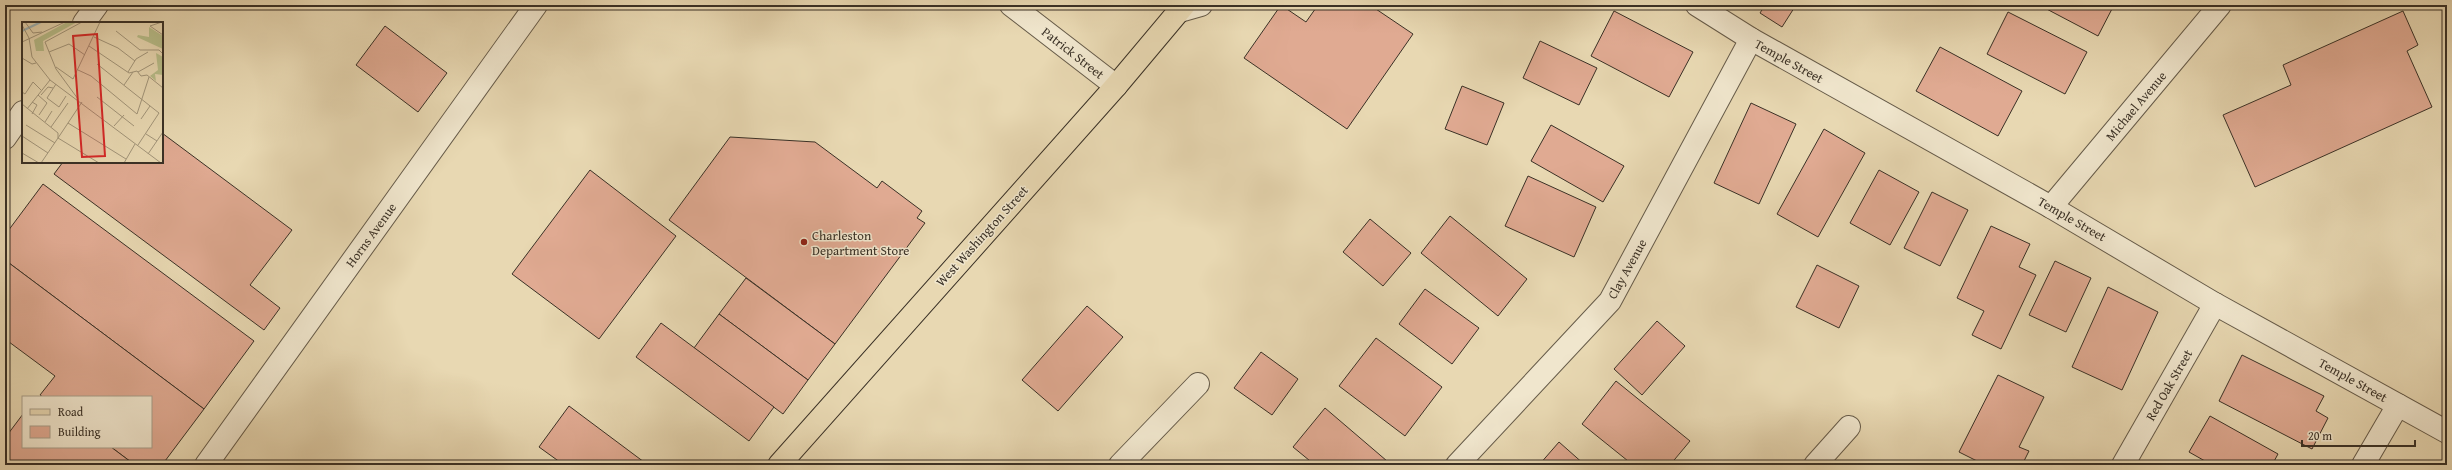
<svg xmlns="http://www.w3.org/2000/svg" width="2452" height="470" font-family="'Gentium Book Plus',serif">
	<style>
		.building { fill: #e0aa92; stroke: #3a3126 }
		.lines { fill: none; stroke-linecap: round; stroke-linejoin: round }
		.minor-casing { stroke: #665b49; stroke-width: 24 }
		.major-casing { stroke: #3a3126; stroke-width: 24 }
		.minor { stroke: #f0e6cd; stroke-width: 22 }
		.major { stroke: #e8d8b2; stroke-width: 22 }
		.poi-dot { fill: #8f2418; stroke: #f0e6cd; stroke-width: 1.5 }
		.labels { text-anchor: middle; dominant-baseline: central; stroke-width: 3; stroke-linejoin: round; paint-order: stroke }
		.street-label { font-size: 13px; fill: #3a3126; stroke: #f0e6cd }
		.poi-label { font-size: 13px; fill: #3a3126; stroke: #f0e6cd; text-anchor: start }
		.inset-river { fill: none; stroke: #9eb6b9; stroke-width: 2 }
		.inset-road { fill: none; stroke: #a2957a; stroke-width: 1 }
		.view { fill: #d62828; fill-opacity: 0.15; stroke: #d62828; stroke-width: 2 }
		.inset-edge { fill: none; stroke: #3a3126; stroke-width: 2 }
	</style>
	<rect width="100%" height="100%" fill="#e8d8b2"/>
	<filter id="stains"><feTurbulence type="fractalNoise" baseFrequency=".005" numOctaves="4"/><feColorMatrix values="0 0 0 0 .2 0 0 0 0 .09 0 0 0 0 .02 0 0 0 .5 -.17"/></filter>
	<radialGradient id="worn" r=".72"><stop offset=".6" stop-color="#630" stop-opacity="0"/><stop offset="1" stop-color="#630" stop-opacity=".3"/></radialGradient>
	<!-- building -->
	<g class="building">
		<polygon points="1281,5 1306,22 1318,5 1370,5 1413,34 1347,129 1244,58"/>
		<polygon points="1765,5 1796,5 1782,27 1760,13"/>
		<polygon points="2039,5 2114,5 2098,36"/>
		<polygon points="1614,11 1693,52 1669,97 1591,56"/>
		<polygon points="2403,11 2418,45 2407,51 2432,107 2255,187 2223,115 2291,85 2283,65"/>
		<polygon points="2008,12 2087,52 2065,94 1987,54"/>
		<polygon points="385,26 447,73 418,112 356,65"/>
		<polygon points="1540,41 1597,68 1579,105 1523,78"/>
		<polygon points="1940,47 2022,91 1998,136 1916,91"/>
		<polygon points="1462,86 1504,103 1487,145 1445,129"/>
		<polygon points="1751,103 1796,124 1759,204 1714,183"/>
		<polygon points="1551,125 1624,166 1603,202 1531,161"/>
		<polygon points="1824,129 1865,153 1818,237 1777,214"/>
		<polygon points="162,133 292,230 250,285 280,308 264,330 54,174 63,162 162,162"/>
		<polygon points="730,137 815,142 877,188 882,181 922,211 917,218 925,223 835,344 669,220"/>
		<polygon points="590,170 676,236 599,339 512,274"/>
		<polygon points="1879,170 1919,192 1890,245 1850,223"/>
		<polygon points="1528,176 1596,207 1574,257 1505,226"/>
		<polygon points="43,184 254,341 204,409 5,260 5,235"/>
		<polygon points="1932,192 1968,210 1940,266 1904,248"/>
		<polygon points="1450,216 1527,279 1498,316 1421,253"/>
		<polygon points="1370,219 1411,253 1383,286 1343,252"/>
		<polygon points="1991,226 2030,244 2019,267 2036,275 2001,349 1972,335 1984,311 1957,298"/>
		<polygon points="5,260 204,409 162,465 135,465 111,447 151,447 151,397 43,397 40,395 55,376 5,339"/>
		<polygon points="2055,261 2091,278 2066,332 2029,315"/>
		<polygon points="1817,265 1859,286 1839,328 1796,307"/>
		<polygon points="746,278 835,344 808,380 719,314"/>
		<polygon points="2108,287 2158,312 2122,390 2072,367"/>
		<polygon points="1425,289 1479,328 1452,364 1399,324"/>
		<polygon points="1087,306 1123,337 1058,411 1022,380"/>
		<polygon points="719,314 808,380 783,414 694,348"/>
		<polygon points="1657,321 1685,346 1642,395 1614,369"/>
		<polygon points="661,323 774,407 749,441 636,357"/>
		<polygon points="1376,338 1442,387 1405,436 1339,386"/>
		<polygon points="1261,352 1298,379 1272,415 1234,388"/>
		<polygon points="2242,355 2324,396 2316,411 2328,418 2312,449 2219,401"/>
		<polygon points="1998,375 2044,397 2019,447 2029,451 2022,465 1985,465 1959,452"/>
		<polygon points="1616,381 1690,441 1670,465 1633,465 1582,424"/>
		<polygon points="569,406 648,465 564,465 539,447"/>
		<polygon points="1325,408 1387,461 1384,465 1315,465 1293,447"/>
		<polygon points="23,414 23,447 111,447 135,465 5,465 5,438"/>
		<polygon points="2210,416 2278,454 2272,465 2212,465 2189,452"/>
		<polygon points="1559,442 1585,465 1539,465"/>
	</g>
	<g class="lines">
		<defs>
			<g id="minor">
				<polyline points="1011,5 1116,86"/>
				<polyline points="1697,5 1751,39 2051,207 2215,304 2447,432"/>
				<polyline points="1180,11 1201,5"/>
				<polyline points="84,23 97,5"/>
				<polyline points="5,138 23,112"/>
				<polyline points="2051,207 2220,5"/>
				<polyline points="206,465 536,5"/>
				<polyline points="1120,465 1198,384"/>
				<polyline points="1457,465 1610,301 1751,39"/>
				<polyline points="1815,465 1849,427"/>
				<polyline points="2123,465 2215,304"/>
				<polyline points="2363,465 2398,405"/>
			</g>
			<polyline id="major" points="779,465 1116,86 1184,5"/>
		</defs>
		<!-- minor casing -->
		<use href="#minor" class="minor-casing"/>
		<!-- major casing -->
		<use href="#major" class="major-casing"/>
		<!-- minor -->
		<use href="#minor" class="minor"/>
		<!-- major -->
		<use href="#major" class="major"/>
	</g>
	<!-- markers -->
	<circle class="poi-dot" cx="804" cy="242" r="4"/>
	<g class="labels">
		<!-- street labels -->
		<g class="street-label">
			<text transform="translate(1073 53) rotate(38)">Patrick Street</text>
			<text transform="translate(1789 61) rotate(29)">Temple Street</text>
			<text transform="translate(2136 106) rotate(-50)">Michael Avenue</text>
			<text transform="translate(2072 219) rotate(30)">Temple Street</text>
			<text transform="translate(371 235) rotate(-54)">Horns Avenue</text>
			<text transform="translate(982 236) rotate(-48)">West Washington Street</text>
			<text transform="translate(1627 269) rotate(-61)">Clay Avenue</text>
			<text transform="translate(2353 380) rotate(29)">Temple Street</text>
			<text transform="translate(2169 385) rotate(-60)">Red Oak Street</text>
		</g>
		<!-- poi labels -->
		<g class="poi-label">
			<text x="812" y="235">Charleston<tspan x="812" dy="15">Department Store</tspan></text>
		</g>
	</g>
	<!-- overview -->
	<g transform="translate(22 22)">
		<rect width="141" height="141" fill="#e8d8b2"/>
		<path d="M45 0H55L21 19 22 29H14L12 18ZM127 5 141 14V27L115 15 116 13 127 15ZM134 31 141 35V53L133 52 134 59 128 54 136 48Z" fill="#b8be8a"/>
		<path class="inset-river" d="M0 9 19 0"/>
		<path class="inset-road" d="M3 0 11 11 20 10M0 3 7 16M128 4 141 13M128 4 140 0M94 9 118 28H137L141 32M72 15 96 26 113 39M7 16 10 35 28 58 139 141M0 20 43 0M67 24 107 51 115 49 119 54 125 53 141 66M27 30 47 22 63 33M0 36 10 42 14 41M75 42 137 91 116 123M34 45 51 57 78 0M56 48 69 54 115 92 127 55M106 50 114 37 126 30M116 50 132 41M34 62 25 76 37 85 44 74M102 63 111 50M0 70 3 72 11 60 19 68M16 73 25 81 17 93M19 73 26 65 31 66M75 75 112 104M56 77 34 47 23 20 60 0M60 80 36 116 77 141M0 82 36 111V116L19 141M5 87 28 58M10 92 15 83 10 80M119 97 128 84M23 100 30 89M46 101 104 137M4 103 33 121M92 104 102 93M29 105 46 81M124 112 135 119M0 114 26 131M0 131 17 141M126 132 141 110M102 141 113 122"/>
		<path class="view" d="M75 12 83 134 60 135 51 14Z"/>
		<rect width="141" height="141" class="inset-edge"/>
	</g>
	<!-- margin -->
	<rect width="2452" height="470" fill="none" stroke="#e8d8b2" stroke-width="20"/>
	<rect x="6" y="6" width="2440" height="458" fill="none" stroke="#3a3126" stroke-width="2"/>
	<rect x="10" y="10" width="2432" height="450" fill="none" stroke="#3a3126"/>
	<!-- legend -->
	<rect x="22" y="396" width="130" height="52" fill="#f0e6cd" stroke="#a79e8a"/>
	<rect x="30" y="409" width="20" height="6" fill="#e8d8b2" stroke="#a79e8a"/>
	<text x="58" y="416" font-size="12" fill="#3a3126">Road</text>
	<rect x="30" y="426" width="20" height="12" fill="#e0aa92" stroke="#a79e8a"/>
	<text x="58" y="436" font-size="12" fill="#3a3126">Building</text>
	<!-- scale -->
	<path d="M2302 440v6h113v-6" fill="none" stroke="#3a3126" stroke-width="2"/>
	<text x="2308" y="440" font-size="12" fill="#3a3126" stroke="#f0e6cd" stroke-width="3" paint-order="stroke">20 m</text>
	<rect width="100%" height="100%" filter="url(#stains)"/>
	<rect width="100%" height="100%" fill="url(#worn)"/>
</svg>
